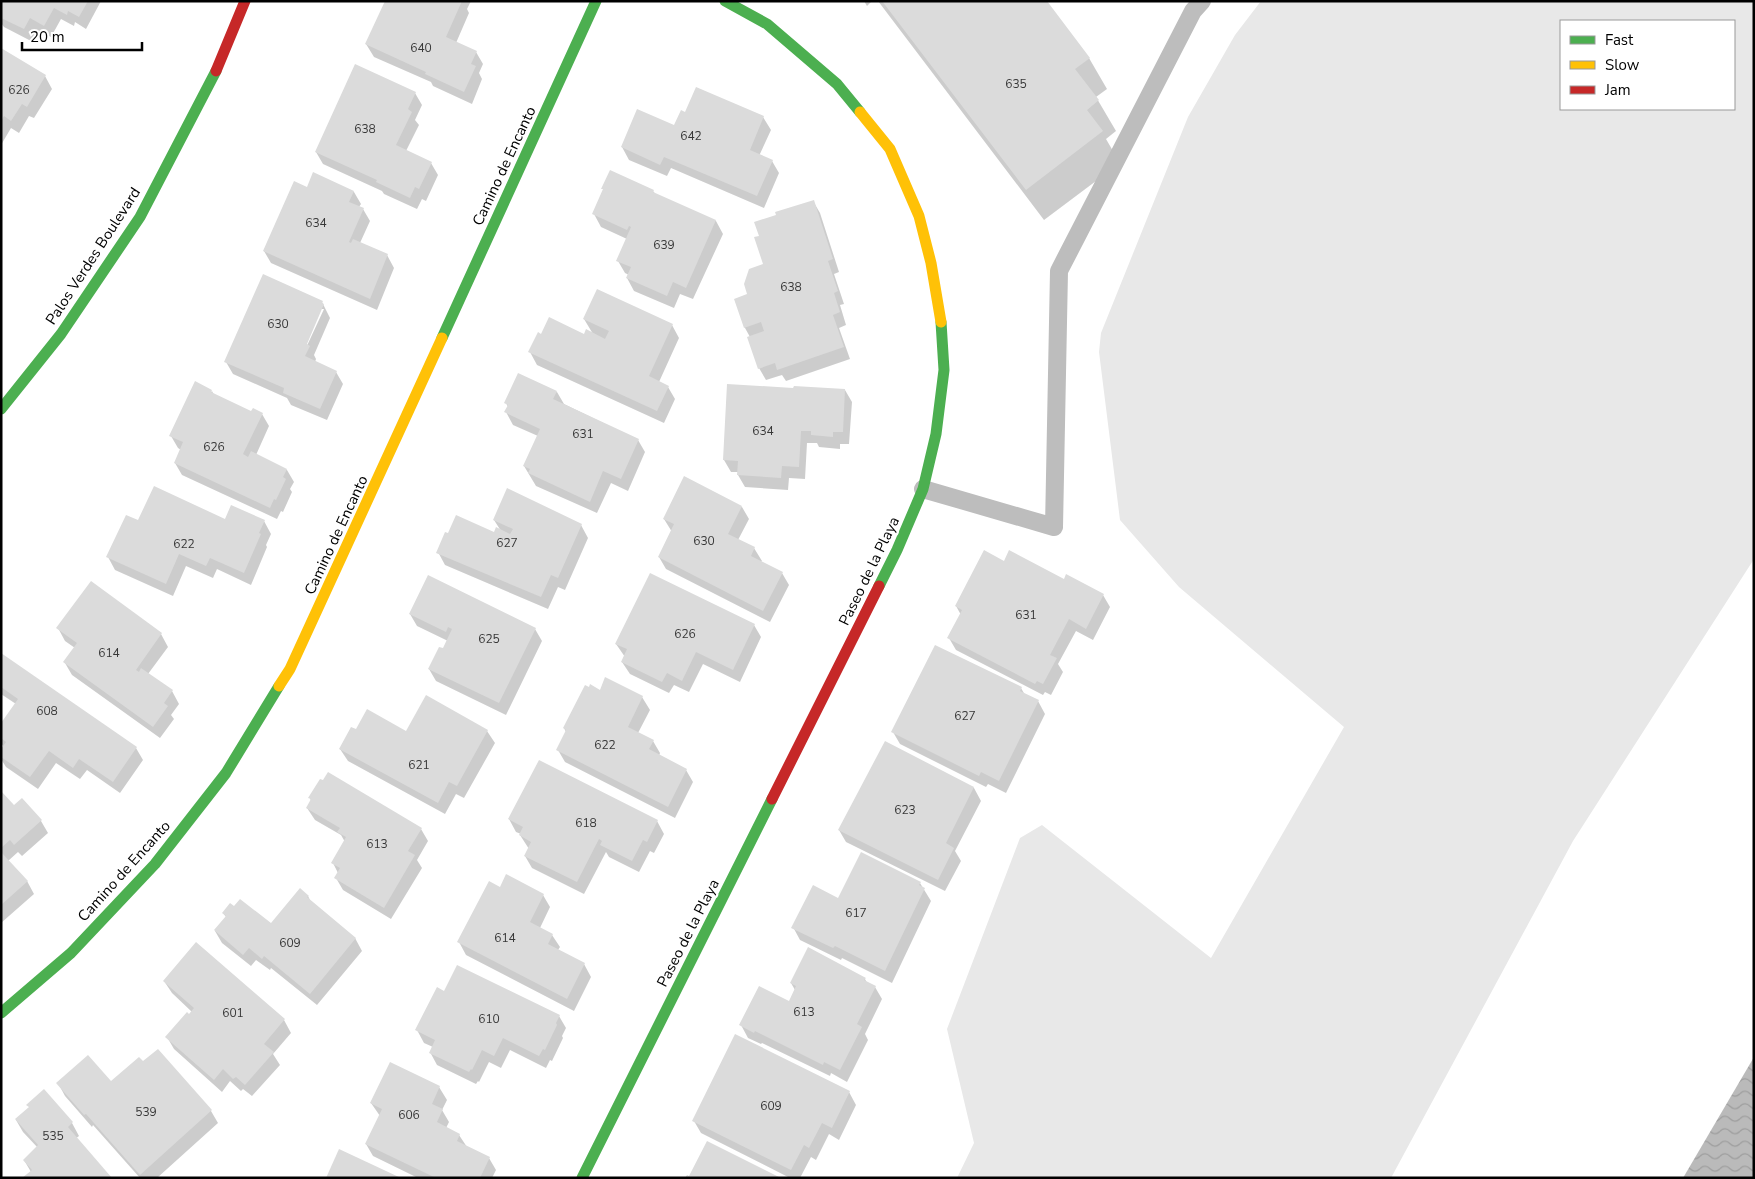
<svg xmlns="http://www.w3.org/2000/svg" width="1755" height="1179" font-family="'Nunito Sans',sans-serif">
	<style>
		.green { fill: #e8e8e8; fill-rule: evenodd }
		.water { fill: url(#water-waves) }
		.shadow { fill: #0003; fill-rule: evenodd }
		.building { fill: #dbdbdb }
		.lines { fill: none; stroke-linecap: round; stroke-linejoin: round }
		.lane { stroke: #bdbdbd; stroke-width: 18 }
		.fast { stroke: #4caf50; stroke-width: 11 }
		.slow { stroke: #ffc107; stroke-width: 11 }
		.jam { stroke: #c62828; stroke-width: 11 }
		.labels { text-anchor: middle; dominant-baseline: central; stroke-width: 4.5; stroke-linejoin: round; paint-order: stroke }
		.number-label { font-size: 12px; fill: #373737 }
		.street-label { font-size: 15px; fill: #000; stroke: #fff }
	</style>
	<defs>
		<pattern id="water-waves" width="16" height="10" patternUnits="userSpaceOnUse" patternTransform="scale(1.25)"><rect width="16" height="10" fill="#bababa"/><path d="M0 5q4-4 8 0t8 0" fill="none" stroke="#9e9e9e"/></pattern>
	</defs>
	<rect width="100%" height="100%" fill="#fff"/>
	<!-- green -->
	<path class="green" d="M1261 1H1754V559L1573 841 1391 1178H957L974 1143 947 1029 1020 838 1042 825 1211 958 1344 727 1179 587 1120 520 1099 352 1101 333 1188 117 1235 35ZM1561 21H1734V109H1561Z"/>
	<!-- water -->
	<polygon class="water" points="1754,1057 1754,1178 1683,1178"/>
	<!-- shadow -->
	<g class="shadow">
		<polygon points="1,1 101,1 86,29 75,22 74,26 61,19 51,37 37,30 31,41 4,27 1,23"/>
		<polygon points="386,1 471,1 467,9 469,13 456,43 476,52 483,64 479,73 482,79 472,104 433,86 431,82 374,57 366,44"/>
		<polygon points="864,1 872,1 867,6"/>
		<polygon points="878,1 1045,1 1089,58 1107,89 1096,97 1116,131 1106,139 1120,163 1044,220"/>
		<polygon points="1,50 45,76 52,89 34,118 29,116 19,133 11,128 1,145"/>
		<polygon points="697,88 763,117 771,130 759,156 772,161 779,173 764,208 671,168 667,176 629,160 622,147 675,127 686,113"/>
		<polygon points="415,93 422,105 415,120 419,125 406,151 431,163 438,175 426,201 422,199 417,209 384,194 382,191 323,164 316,152"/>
		<polygon points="314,174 354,192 361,204 359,207 363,209 370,221 360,243 387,255 394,268 377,310 271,263 264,251 308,188"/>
		<polygon points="603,189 653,191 656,195 716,221 723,234 693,299 680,294 674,308 634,291 627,278 629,275 625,273 618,261 627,239 601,227 594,214 604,191"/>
		<polygon points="813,201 820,213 839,272 834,274 844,304 840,305 846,325 839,328 850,359 786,381 782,375 766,380 759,368 750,337 745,328 735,300 749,295 765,265 760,236"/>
		<path d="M322 302 330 318 314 355 316 359 315 362 336 372 343 384 327 420 291 405 287 398 233 374 226 362ZM321 309H324L305 350 303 349Z"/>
		<polygon points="584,319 672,325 679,338 659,382 668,387 675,399 664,423 537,365 530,352 542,335 593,334"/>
		<polygon points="795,390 845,390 852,402 849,444 840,444 840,449 819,447 817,443 807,443 805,479 789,478 788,490 745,487 738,475 738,472 731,472 724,460"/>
		<polygon points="212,391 214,395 252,413 262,414 269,426 256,455 287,470 294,482 290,489 292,492 283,512 281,511 277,519 182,475 175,463 181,450 178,448 171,436"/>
		<polygon points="557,392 564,404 638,440 645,452 628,491 611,483 597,513 536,486 524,466 538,436 513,425 506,412 508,407 506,403"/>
		<polygon points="742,507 749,519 738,540 754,548 762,561 761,562 782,573 789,585 770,622 666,569 659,557 672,532 664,519"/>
		<polygon points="226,520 264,521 271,534 266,545 267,547 251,585 217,569 213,578 186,566 173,596 115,570 108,557 139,522"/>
		<polygon points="494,520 581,525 588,538 565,590 558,587 548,609 445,565 438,552 501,531"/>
		<polygon points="1005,562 1064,580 1103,595 1110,607 1093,640 1076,631 1058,664 1063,672 1051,695 1045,692 1043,695 956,650 949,638 961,615 956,606"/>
		<polygon points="410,614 535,629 542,641 506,715 436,681 429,669 443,650 448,641 417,626"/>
		<polygon points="754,625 761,637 740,682 703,664 689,692 674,685 669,693 630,674 622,662 625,657 616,644"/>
		<polygon points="58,628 161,634 168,647 148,674 172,691 179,704 171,715 174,719 160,738 72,675 65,663 75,648 65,641"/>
		<polygon points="1,654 136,748 143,760 120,793 87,770 80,779 56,763 38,789 6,767 1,759 1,751 4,747 1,743 1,725 16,704 1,694"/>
		<polygon points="606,679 642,697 650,710 638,733 653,741 660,753 659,756 686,770 693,782 675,818 565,762 558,750 566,732 564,728 600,691"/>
		<polygon points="1021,688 1025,695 1038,701 1045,714 1006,793 988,784 986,787 900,744 893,732"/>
		<polygon points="487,731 495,743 464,798 456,794 445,814 348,761 340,749 407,733"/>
		<polygon points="885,743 974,788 981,801 955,851 961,861 945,891 846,842 839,830"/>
		<polygon points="324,782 421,829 428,841 417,860 422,868 391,919 343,890 336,878 338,873 333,863 345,842 341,835 315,820 307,808 311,801 310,798"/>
		<polygon points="1,792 14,807 22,799 41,821 48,833 22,856 18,852 8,861 27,881 34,894 1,923"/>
		<polygon points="509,819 657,821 664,834 654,853 650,851 639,872 609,857 606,852 584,894 532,868 525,856 529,849 520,835 521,834 516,832"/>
		<polygon points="920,883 931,901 892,983 842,958 841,960 800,940 793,927 839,899"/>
		<polygon points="300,890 308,896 311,902 355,938 362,951 317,1005 271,968 270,970 256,960 251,966 222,943 215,931 226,917 223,913 271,925"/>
		<polygon points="543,895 550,907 540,928 552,935 560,947 558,950 584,964 591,977 574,1011 466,955 459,942"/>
		<polygon points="865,979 867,983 875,987 882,999 865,1034 868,1040 847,1082 831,1073 830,1076 762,1043 761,1044 748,1038 741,1025 790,1003 795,990 791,983"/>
		<polygon points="164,981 284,1020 291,1033 273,1054 280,1065 252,1096 243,1089 241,1091 230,1081 222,1092 174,1049 167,1037 192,1012 172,993"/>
		<polygon points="445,993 559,1016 566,1028 562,1036 563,1038 552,1061 550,1060 546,1068 510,1050 501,1068 489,1062 479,1082 478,1081 476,1084 437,1065 430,1052 433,1047 424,1043 417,1030"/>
		<polygon points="158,1050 211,1111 218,1123 157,1178 140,1178 93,1125 92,1127 65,1096 58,1083 111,1083 143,1063"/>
		<polygon points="391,1064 439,1087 447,1100 442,1110 449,1122 446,1128 459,1135 467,1147 489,1158 496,1170 492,1178 418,1178 373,1156 366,1144 380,1116 371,1103"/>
		<polygon points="849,1092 856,1105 839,1140 829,1134 816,1160 811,1157 800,1178 790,1178 701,1133 694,1121"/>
		<polygon points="28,1105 72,1123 79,1136 31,1172 24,1160 38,1148 23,1132 16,1120 30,1108"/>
	</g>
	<!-- building -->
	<g class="building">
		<polygon points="2,1 88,1 79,17 68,11 67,15 54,8 44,26 30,18 24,29 1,18"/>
		<polygon points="385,1 462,1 446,37 477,51 471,64 476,66 464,92 425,74 426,72 365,44"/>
		<polygon points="882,1 1047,1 1090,58 1075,69 1099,100 1087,110 1103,131 1026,190"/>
		<polygon points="1,48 46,75 27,107 22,104 11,121 4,116 1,121"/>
		<polygon points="355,64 416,92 408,109 412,112 396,145 432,162 419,189 415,187 410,198 376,182 377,180 315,152"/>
		<polygon points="696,87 764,116 750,150 773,160 757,196 664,157 660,165 621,147 637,109 674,125 681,110 685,112"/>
		<polygon points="610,170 654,190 653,192 716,220 686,288 673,282 667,296 626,278 631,267 616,261 631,227 629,226 627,230 592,214 603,189 601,189"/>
		<polygon points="313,172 354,191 349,202 364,208 349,242 351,243 353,239 388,254 370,299 263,251 294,181 307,187"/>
		<polygon points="814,200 833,259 828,261 838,291 834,293 840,312 833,315 844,347 777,370 775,363 758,369 747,337 764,331 761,322 744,328 734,299 747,294 744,284 749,269 763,264 754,237 759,236 754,222 776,215 775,212"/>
		<polygon points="263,274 323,301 322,303 324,304 307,344 310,346 305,356 337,371 320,409 283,393 284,388 224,362"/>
		<polygon points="597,289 673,324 649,376 669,386 657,411 528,352 538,332 541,334 549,317 584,334 586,329 605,339 609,331 583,319"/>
		<polygon points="518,373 557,391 553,399 639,439 621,479 603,471 590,502 528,473 530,469 523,466 540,429 504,412 508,405 504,403"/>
		<polygon points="195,381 212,390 211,392 251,411 253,408 263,413 243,454 248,457 251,451 287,469 283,477 286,479 276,500 274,499 270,508 174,463 183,442 169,436"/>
		<polygon points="727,384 793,388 794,386 845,389 843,432 833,432 833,437 811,435 811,431 801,431 799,467 782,466 781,478 737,475 738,461 723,460"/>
		<polygon points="684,476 742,506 728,534 755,547 751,556 783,572 763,611 658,557 674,524 663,519"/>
		<polygon points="154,486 225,519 231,505 265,520 259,533 261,534 244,573 210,558 206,566 179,554 166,584 106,557 126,515 138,520"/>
		<polygon points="507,488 582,524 558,578 551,575 541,597 436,553 445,532 448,533 456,515 494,532 496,527 510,534 513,529 493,520"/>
		<polygon points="984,550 1004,561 1009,550 1064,579 1066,574 1104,594 1086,629 1069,619 1050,655 1057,658 1043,684 1037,681 1035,684 947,638 962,610 955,606"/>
		<polygon points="650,573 755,624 733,670 696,652 682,681 667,673 662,682 621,662 627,649 615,644"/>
		<polygon points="428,575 536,628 499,703 428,669 439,647 443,648 452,629 448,627 446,632 409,614"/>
		<polygon points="91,581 162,633 136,670 139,672 141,668 173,690 164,703 168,706 153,727 63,662 77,643 56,628"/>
		<polygon points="935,645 1022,687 1020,691 1039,700 999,781 981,772 979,776 891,732"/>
		<polygon points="1,653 137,747 113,782 79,759 73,768 49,751 30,777 1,757 1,749 6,742 1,738 1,723 18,699 1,687"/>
		<polygon points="605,677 643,696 628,727 654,740 649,749 687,769 668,807 556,750 566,730 563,728 585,685 589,687 590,684 600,690"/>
		<polygon points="426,695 488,730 457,786 449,782 438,803 339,749 351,727 356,729 367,709 406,731"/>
		<polygon points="885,741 974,787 946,843 954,848 938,880 838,830"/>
		<polygon points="539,760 658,820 647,842 643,840 632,861 600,845 602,841 599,839 577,882 524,856 531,842 519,835 523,827 508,819"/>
		<polygon points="328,772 422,828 408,851 415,855 384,908 334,878 340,868 331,863 346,837 337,832 340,828 306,808 311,799 308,798 320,779 323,780"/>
		<polygon points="1,791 14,805 22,798 42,820 14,845 10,840 1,848"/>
		<polygon points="1,852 28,881 1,905"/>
		<polygon points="861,852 921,882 919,885 925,888 885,971 835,946 833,948 791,928 813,885 838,898"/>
		<polygon points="506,874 544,894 530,922 553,934 548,944 585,963 567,999 457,942 489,881 500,887"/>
		<polygon points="300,888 309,896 307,897 356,938 310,994 264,956 262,959 249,948 243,955 214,930 226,916 222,913 230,903 234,906 240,899 271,923"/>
		<polygon points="196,942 285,1019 264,1044 274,1052 245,1085 236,1077 233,1079 223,1069 214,1080 165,1037 187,1012 189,1014 194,1008 163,981"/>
		<polygon points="808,947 866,978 864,980 876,986 857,1024 862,1027 840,1070 824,1062 823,1065 755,1031 754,1033 739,1025 759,986 789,1001 796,986 790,983"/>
		<polygon points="457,965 560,1015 556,1023 557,1025 545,1050 543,1049 539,1056 503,1038 494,1056 482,1050 472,1070 471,1069 469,1072 429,1053 435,1040 415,1030 437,987 444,991"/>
		<polygon points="735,1034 850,1091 832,1128 822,1123 809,1148 804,1145 791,1170 692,1121"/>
		<polygon points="158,1049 212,1110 140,1175 86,1114 84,1115 56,1083 88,1055 111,1081 139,1057 143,1061"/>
		<polygon points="390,1062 440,1086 432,1104 443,1109 437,1122 460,1134 457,1141 490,1157 480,1178 436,1178 365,1144 382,1109 370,1103"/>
		<polygon points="44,1089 73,1122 68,1127 112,1178 22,1178 32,1170 23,1160 38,1145 15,1119 29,1107 26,1105"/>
		<polygon points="707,1141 781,1178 685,1178 687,1175 689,1176"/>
		<polygon points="339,1149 401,1178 326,1178"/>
	</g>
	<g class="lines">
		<!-- lane -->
		<polyline class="lane" points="923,489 1054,527 1059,271 1193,11 1202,1"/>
		<!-- fast -->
		<g class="fast">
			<polyline points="725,1 767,24 837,84 860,112"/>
			<polyline points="442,338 596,1"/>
			<polyline points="1,409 61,334 140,217 216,71"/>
			<polyline points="879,586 897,550 923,489 936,434 944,370 941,322"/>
			<polyline points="1,1013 71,953 155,864 226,773 279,686"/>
			<polyline points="582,1178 772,799"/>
		</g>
		<!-- slow -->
		<g class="slow">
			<polyline points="860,112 890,149 919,216 931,263 941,322"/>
			<polyline points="279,686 290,669 442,338"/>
		</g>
		<!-- jam -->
		<g class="jam">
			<polyline points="216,71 245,1"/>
			<polyline points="772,799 879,586"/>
		</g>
	</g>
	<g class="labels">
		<!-- number labels -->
		<g class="number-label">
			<text x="421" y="48">640</text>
			<text x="1016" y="84">635</text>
			<text x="19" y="90">626</text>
			<text x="365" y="129">638</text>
			<text x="691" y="136">642</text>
			<text x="316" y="223">634</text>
			<text x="664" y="245">639</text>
			<text x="791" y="287">638</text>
			<text x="278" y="324">630</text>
			<text x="763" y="431">634</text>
			<text x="583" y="434">631</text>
			<text x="214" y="447">626</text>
			<text x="704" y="541">630</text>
			<text x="507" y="543">627</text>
			<text x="184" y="544">622</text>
			<text x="1026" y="615">631</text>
			<text x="685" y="634">626</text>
			<text x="489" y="639">625</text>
			<text x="109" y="653">614</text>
			<text x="47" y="711">608</text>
			<text x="965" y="716">627</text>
			<text x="605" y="745">622</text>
			<text x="419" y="765">621</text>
			<text x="905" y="810">623</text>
			<text x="586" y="823">618</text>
			<text x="377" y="844">613</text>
			<text x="856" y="913">617</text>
			<text x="505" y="938">614</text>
			<text x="290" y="943">609</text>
			<text x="804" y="1012">613</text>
			<text x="233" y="1013">601</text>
			<text x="489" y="1019">610</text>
			<text x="771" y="1106">609</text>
			<text x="146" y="1112">539</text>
			<text x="409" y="1115">606</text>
			<text x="53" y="1136">535</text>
		</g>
		<!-- street labels -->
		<g class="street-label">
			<text transform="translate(504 166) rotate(-65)">Camino de Encanto</text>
			<text transform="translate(93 256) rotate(-57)">Palos Verdes Boulevard</text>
			<text transform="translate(336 535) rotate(-65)">Camino de Encanto</text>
			<text transform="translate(869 571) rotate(-64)">Paseo de la Playa</text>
			<text transform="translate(124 871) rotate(-48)">Camino de Encanto</text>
			<text transform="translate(688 933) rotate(-63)">Paseo de la Playa</text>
		</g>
	</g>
	<!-- border -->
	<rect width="1755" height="1179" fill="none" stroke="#000000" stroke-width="5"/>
	<!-- legend -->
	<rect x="1560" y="20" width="175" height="90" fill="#ffffff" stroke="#999999"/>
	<rect x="1570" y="36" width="25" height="8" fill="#4caf50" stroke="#999999"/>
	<text x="1605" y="45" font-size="15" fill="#000000">Fast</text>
	<rect x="1570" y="61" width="25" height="8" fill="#ffc107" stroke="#999999"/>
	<text x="1605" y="70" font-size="15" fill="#000000">Slow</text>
	<rect x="1570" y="86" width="25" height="8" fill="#c62828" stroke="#999999"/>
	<text x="1605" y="95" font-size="15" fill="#000000">Jam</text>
	<!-- scale -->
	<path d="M22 42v8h120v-8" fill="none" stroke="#000000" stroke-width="2.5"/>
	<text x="30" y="42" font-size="15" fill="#000000" stroke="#ffffff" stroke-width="4" paint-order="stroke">20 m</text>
</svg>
